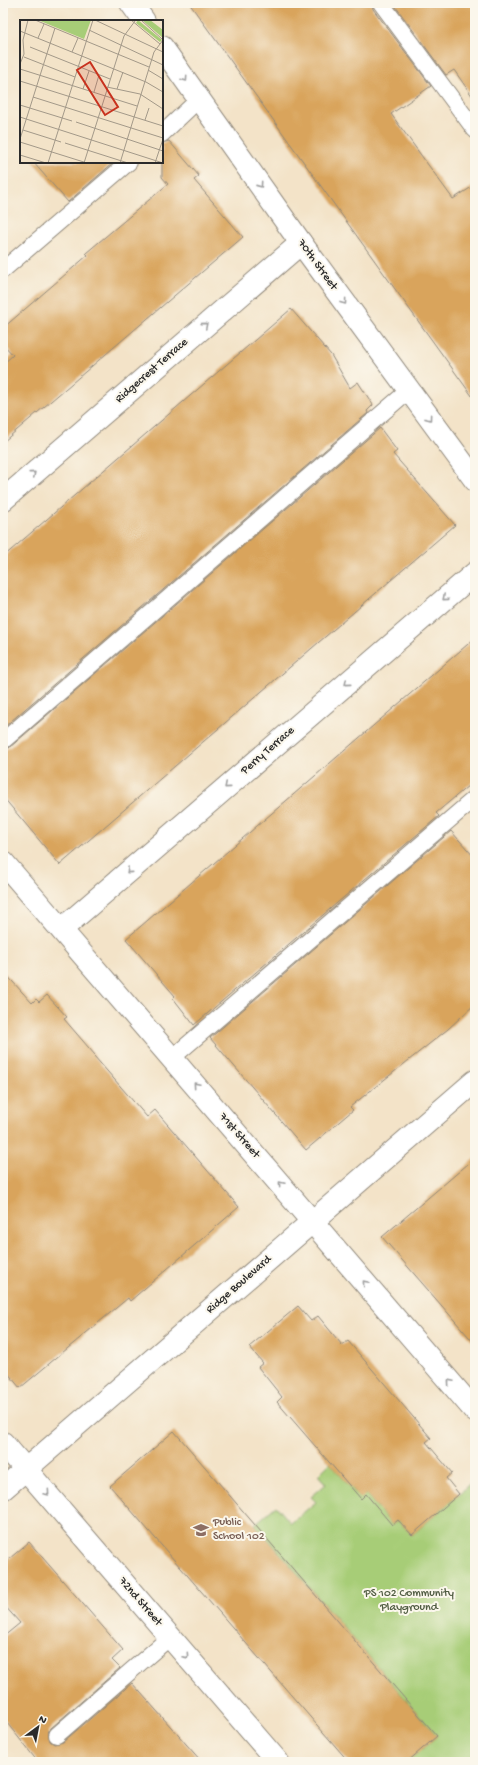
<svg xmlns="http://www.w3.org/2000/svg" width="478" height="1765" font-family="'Gochi Hand',sans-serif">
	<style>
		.green { fill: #a7cd77; stroke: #697c51 }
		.building { fill: #d9a45c }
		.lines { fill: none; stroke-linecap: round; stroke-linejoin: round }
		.service-casing { stroke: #8f877a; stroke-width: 18 }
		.minor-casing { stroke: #8f877a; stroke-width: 24 }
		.tertiary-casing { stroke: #8f877a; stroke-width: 24 }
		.service { stroke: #fff; stroke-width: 16 }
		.minor { stroke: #fff; stroke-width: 22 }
		.tertiary { stroke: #fff; stroke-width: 22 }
		.oneway { stroke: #a0a0a0 }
		.labels { text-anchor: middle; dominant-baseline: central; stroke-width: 4; stroke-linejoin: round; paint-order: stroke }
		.street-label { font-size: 12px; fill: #2b2b2b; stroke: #fbf7ec }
		.education-label { font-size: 12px; fill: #785e54; stroke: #fbf7ec; text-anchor: start }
		.park-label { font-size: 12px; fill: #505c42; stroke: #fbf7ec }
		.inset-road { fill: none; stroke: #a39989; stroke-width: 1 }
		.view { fill: #c8321e; fill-opacity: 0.15; stroke: #c8321e; stroke-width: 2 }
		.inset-edge { fill: none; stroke: #2b2b2b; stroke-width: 2 }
	</style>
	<rect width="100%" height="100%" fill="#fbf7ec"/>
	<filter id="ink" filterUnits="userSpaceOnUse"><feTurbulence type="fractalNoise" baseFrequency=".025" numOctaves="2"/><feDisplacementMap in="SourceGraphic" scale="8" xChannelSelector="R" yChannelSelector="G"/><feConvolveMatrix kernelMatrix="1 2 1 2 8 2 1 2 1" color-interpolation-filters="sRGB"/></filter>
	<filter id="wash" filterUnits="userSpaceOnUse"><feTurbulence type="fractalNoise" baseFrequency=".012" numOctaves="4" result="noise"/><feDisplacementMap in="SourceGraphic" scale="16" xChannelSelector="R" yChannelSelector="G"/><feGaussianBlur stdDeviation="0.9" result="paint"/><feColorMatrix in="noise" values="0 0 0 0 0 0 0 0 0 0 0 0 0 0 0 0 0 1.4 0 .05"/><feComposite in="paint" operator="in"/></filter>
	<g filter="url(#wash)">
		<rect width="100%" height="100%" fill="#f3e3c8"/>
		<!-- green -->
		<polygon class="green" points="330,1463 360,1498 366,1494 392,1525 398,1520 412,1535 475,1480 475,1762 407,1762 437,1736 255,1524 276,1506 291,1523 316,1502 311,1497 326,1484 318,1475"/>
		<g id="blocks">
			<!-- building -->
			<g class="building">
				<polygon points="189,3 372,3 373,9 431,86 391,114 453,199 475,185 475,400"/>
				<polygon points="393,3 475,3 475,100 454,70 446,75"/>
				<polygon points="169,141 199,176 194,180 243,237 3,442 3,364 13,355 3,344 3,328 88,255 86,253 168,184 162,177 162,143"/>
				<polygon points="33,162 114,162 68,202"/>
				<polygon points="291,309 331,355 350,388 358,382 373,405 367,411 368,413 3,728 3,557"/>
				<polygon points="380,428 397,451 393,454 455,525 60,865 3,797 3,750 9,748"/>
				<polygon points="475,638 475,780 436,813 439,816 194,1025 173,998 175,996 126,939"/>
				<polygon points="451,831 475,858 475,1004 448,1029 350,1107 353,1110 306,1150 210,1038"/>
				<polygon points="3,971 32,1003 36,999 39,1002 47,995 67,1017 64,1019 95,1055 94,1056 147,1117 155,1110 239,1207 130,1301 128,1298 20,1388 3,1367"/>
				<polygon points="475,1158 475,1344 382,1237"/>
				<polygon points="298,1306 311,1321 318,1316 342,1345 348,1341 431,1438 426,1442 452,1473 446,1478 459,1494 412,1535 398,1520 392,1525 366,1494 361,1499 277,1402 282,1397 258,1367 263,1363 249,1347"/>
				<polygon points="174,1431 437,1736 407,1762 349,1762 110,1486"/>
				<polygon points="29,1542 123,1650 112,1660 120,1668 51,1728 48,1732 50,1741 54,1744 63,1742 132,1683 202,1762 38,1762 3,1718 3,1637 20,1623 3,1604 3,1564"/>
			</g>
		</g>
	</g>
	<g filter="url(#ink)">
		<use href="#blocks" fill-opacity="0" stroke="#8f877a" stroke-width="1"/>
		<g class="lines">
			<defs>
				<g id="service">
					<polyline points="381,3 475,130"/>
					<polyline points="162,134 199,99"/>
					<polyline points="3,270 129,162"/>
					<polyline points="3,741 409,390"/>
					<polyline points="172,1058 475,798"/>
					<polyline points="57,1735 170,1637"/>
				</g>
				<g id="minor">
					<polyline points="131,3 144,21"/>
					<polyline points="162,47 301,243 475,480"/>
					<polyline points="3,500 301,243"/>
					<polyline points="3,862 475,1411"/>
					<polyline points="62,929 475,573"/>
					<polyline points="3,1443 278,1762"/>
				</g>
				<polyline id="tertiary" points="3,1489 475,1081"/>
			</defs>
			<!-- service casing -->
			<use href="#service" class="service-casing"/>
			<!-- minor casing -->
			<use href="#minor" class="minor-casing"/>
			<!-- tertiary casing -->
			<use href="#tertiary" class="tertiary-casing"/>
			<!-- service -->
			<use href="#service" class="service"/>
			<!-- minor -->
			<use href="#minor" class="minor"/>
			<!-- tertiary -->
			<use href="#tertiary" class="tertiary"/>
		</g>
		<!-- one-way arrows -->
		<defs><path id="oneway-chevron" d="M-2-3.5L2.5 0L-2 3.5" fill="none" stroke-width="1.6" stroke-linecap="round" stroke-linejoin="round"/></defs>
		<g class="oneway">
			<use href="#oneway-chevron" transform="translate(185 79) rotate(55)"/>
			<use href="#oneway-chevron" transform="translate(260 185) rotate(55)"/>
			<use href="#oneway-chevron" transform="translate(344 302) rotate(54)"/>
			<use href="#oneway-chevron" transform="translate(205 325) rotate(-41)"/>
			<use href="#oneway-chevron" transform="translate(429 418) rotate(54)"/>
			<use href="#oneway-chevron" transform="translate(33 474) rotate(-41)"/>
			<use href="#oneway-chevron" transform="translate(445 598) rotate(139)"/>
			<use href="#oneway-chevron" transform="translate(347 683) rotate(139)"/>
			<use href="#oneway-chevron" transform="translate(227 786) rotate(139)"/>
			<use href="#oneway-chevron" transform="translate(129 871) rotate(139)"/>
			<use href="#oneway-chevron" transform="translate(196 1085) rotate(-131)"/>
			<use href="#oneway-chevron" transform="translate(281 1184) rotate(-131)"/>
			<use href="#oneway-chevron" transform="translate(365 1283) rotate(-131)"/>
			<use href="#oneway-chevron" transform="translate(450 1382) rotate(-131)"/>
			<use href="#oneway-chevron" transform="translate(47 1493) rotate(49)"/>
			<use href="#oneway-chevron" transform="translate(186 1656) rotate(49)"/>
		</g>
	</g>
	<!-- icons -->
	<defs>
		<symbol id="school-bare" viewBox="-9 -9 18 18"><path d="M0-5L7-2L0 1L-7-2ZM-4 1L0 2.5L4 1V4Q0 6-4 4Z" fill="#8d6e63" stroke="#fbf7ec" stroke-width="2.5" paint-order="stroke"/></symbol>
	</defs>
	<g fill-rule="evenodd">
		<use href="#school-bare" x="190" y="1519" width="22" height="22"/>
	</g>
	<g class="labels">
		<!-- street labels -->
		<g class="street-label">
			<text transform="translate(317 265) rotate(54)">70th Street</text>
			<text transform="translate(152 371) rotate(-41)">Ridgecrest Terrace</text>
			<text transform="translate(268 751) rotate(-41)">Perry Terrace</text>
			<text transform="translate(239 1136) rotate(49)">71st Street</text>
			<text transform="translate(239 1285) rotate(-41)">Ridge Boulevard</text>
			<text transform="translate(140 1602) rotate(49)">72nd Street</text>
		</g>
		<!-- education labels -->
		<g class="education-label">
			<text x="213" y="1523">Public<tspan x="213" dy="14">School 102</tspan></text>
		</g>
		<!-- park labels -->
		<g class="park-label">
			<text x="409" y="1594">PS 102 Community<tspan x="409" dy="14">Playground</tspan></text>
		</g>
	</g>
	<!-- overview -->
	<g transform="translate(20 20)">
		<rect width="143" height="143" fill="#f3e3c8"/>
		<path d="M18 0H71L64 19ZM118 0 142 20 140 22 116 3ZM122 0H130L143 10V18Z" fill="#a7cd77"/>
		<path class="inset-road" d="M15 0 129 47M75 0 143 32M111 0 140 24M121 0 142 19M69 10 143 45M0 11 126 62 143 72M18 18 24 4M10 27 90 59M52 32 58 18M4 37 55 57M0 44 4 34 3 20 8 0M0 49 117 86M128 50 143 59M0 61 143 106M87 67 120 74 143 89M63 69 69 51M97 69 103 52M74 72 79 55M13 77 143 118M0 85 52 101M0 97 143 143M125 100 129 88M56 102 143 131M3 110 41 122M0 119 35 8M0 122 67 143M45 123 108 143M0 135 26 143M28 143 73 0M64 143 104 16 115 1M100 143 134 32 143 20M135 143 143 119"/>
		<path class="view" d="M70 42 98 87 85 95 57 50Z"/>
		<rect width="143" height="143" class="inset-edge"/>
	</g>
	<!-- margin -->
	<rect width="478" height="1765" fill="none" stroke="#fbf7ec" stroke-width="16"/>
	<!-- north arrow -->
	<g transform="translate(38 1727) rotate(32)" stroke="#fbf7ec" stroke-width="3" paint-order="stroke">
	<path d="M0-3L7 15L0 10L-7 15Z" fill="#2b2b2b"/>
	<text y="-6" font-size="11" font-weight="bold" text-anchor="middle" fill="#2b2b2b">N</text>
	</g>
</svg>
